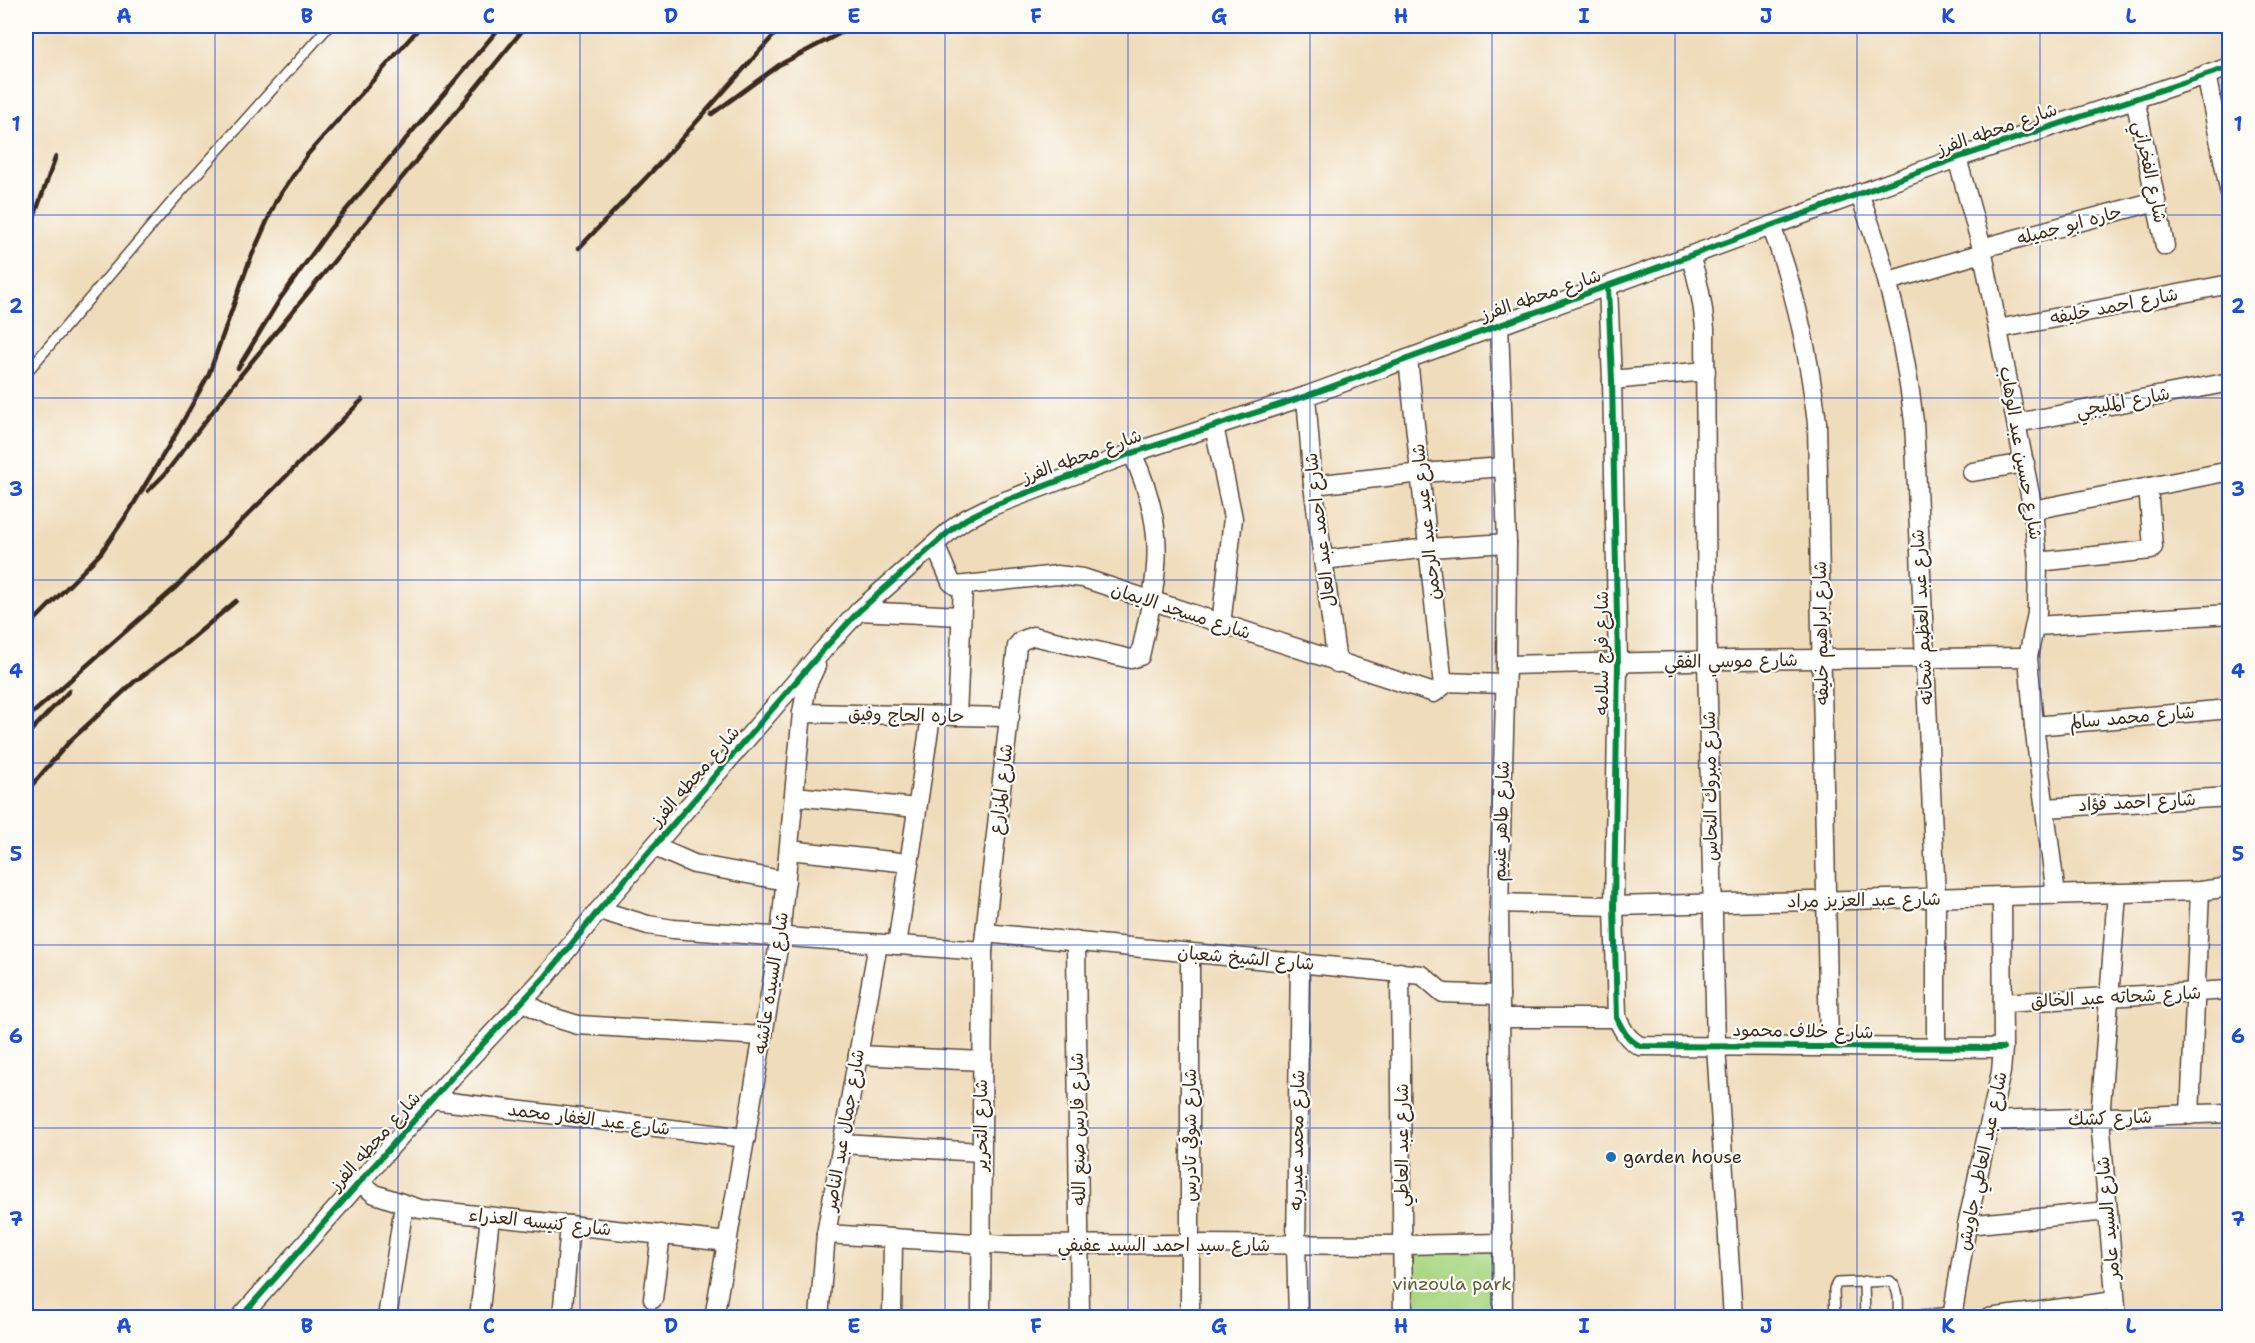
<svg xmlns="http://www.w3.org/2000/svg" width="2255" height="1343" font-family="'Shantell Sans','Playpen Sans Arabic',sans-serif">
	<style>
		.green { fill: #acd885; stroke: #748152; stroke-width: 1.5 }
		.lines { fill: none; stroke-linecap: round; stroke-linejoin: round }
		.lane-casing { stroke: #564536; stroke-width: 12 }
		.street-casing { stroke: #564536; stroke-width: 21 }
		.lane { stroke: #fff; stroke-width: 9 }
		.street { stroke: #fff; stroke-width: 18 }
		.rail { stroke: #3b2a1e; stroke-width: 4.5 }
		.cycleway-casing { stroke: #fdfcf7; stroke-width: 10 }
		.cycleway { stroke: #00873e; stroke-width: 6 }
		.grid { fill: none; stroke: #1d4ed8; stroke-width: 1.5; stroke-opacity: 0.55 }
		.poi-dot { fill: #1f6fb2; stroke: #fdfcf7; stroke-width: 2 }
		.labels { text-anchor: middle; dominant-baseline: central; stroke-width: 4.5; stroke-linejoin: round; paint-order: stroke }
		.street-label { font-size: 18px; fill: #3b2a1e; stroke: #fdfcf7 }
		.poi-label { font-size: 18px; fill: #3b2a1e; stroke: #fdfcf7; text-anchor: start }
		.park-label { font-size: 18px; fill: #5d5e3d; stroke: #fdfcf7 }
		.neatline { fill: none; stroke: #1d4ed8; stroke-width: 2 }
		.grid-label { font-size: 20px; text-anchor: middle; font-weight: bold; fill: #1d4ed8 }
	</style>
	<rect width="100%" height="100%" fill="#fdfcf7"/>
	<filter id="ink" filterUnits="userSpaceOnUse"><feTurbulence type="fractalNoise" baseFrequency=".0167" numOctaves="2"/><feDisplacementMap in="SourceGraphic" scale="12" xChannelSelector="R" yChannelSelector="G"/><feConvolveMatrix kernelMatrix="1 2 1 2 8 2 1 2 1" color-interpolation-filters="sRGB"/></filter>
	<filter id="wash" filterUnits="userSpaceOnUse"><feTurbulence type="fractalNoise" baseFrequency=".008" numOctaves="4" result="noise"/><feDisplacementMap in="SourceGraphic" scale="24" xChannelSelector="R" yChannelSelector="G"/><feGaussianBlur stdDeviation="1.35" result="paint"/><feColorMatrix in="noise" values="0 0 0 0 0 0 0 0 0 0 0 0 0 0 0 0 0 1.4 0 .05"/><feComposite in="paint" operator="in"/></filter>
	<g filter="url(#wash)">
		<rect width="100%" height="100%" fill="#efdcbb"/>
		<!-- green -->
		<polygon class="green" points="1499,1250 1499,1317 1405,1317 1405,1251"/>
	</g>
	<g filter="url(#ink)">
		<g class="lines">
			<defs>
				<g id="lane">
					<polyline points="26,373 171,203 329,26"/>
					<polyline points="1864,1281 1865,1318"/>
					<path d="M1835 1318 1834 1289 1837 1283 1890 1281C1901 1290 1898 1304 1898 1317"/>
					<polyline points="1889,1318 1952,1312"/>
				</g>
				<g id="street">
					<polyline points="2206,74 2230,194"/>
					<polyline points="2135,98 2165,246"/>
					<polyline points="1957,158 1982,248 2033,510 2038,562 2037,613 2028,657 2034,726 2056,895"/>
					<path d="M1859 193C1888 272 1904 339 1914 422L1936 898V1047"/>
					<path d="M1771 226C1796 290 1809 355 1817 423L1829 1046"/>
					<polyline points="1982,248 2156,201"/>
					<path d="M1690 256C1699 281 1703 303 1705 329L1707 660 1716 1045 1733 1318"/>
					<polyline points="1889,281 1982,253"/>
					<path d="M1608 287 1612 380 1618 663 1614 906 1617 1018C1623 1031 1627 1039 1640 1046L2003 1048"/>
					<polyline points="1499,325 1507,543 1506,665 1499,903 1503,1318"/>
					<polyline points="1998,329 2230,284"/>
					<polyline points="1612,380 1706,371"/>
					<polyline points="1306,396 1313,485 1337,663"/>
					<polyline points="2017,423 2230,382"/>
					<polyline points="1214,426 1233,518 1221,625"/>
					<polyline points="1972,472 2025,463"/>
					<polyline points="1313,485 1422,473 1504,467"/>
					<polyline points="2033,510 2230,471"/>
					<polyline points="935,545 951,582 956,586 1057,575 1083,578 1434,693 1443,686 1408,359"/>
					<polyline points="1323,560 1429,548 1507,543"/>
					<polyline points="2038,562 2151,550 2153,547 2148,487"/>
					<polyline points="859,611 961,616"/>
					<polyline points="2036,626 2230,614"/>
					<polyline points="1506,665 1733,660 2028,657"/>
					<polyline points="1443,682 1505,684"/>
					<polyline points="802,713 1010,717"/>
					<polyline points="957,716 963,586"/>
					<polyline points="2034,726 2230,709"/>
					<polyline points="794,796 917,808"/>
					<polyline points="2045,808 2230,797"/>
					<polyline points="655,847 694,864 786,881"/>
					<polyline points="789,850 909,863"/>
					<polyline points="1499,903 1614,906 2200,891 2230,887"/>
					<polyline points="599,910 648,925 673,929 983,951"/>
					<polyline points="985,933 1422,975 1443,993 1500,995"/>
					<polyline points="1076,941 1080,1318"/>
					<polyline points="897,945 931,716"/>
					<polyline points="1400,972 1403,1318"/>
					<polyline points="522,1001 549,1016 578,1025 763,1036"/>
					<polyline points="2003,1003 2230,990"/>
					<polyline points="1500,1018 1617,1018"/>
					<polyline points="858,1055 982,1061"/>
					<polyline points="433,1100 746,1138"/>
					<polyline points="2190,1115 2200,891"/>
					<polyline points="1991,1121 2230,1113"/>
					<polyline points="842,1144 981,1152"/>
					<polyline points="359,1182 375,1194 420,1209 728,1242"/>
					<polyline points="1967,1225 2108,1211"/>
					<polyline points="826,1234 1007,1245 1190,1244 1402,1245 1503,1243"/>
					<polyline points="653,1299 661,1234"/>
					<polyline points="240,1318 453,1076 546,976 599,910 824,649 859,611 952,529 966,519 992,506 1132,453 1306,396 1957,158 2230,67"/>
					<polyline points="387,1318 404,1205"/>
					<polyline points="479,1318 490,1217"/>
					<polyline points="562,1318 570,1225"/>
					<polyline points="714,1318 780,937 802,713 807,685 816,666"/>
					<polyline points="819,1318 826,1234 878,944"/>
					<polyline points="892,1318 893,1238"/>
					<path d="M981 1318 983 951 1017 646 1021 641 1033 636 1131 659 1140 656C1158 574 1169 532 1132 453"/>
					<polyline points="1190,1318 1190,953"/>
					<polyline points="1298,1318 1296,1245 1300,963"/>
					<polyline points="1952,1318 1967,1225 2001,1072 2003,1048 2002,896"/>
					<polyline points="1989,1318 2115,1301"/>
					<polyline points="2117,1318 2100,1119 2117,893"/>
				</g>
			</defs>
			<!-- lane casing -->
			<use href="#lane" class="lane-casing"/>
			<!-- street casing -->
			<use href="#street" class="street-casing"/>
			<!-- lane -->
			<use href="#lane" class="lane"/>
			<!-- street -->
			<use href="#street" class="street"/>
			<!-- rail -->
			<g class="rail">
				<polyline points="712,114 779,65 854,26"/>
				<polyline points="26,239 56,156"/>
				<polyline points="579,248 660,163 782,26"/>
				<polyline points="238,368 280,299 330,229 501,26"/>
				<polyline points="148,491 164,475 240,376 526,26"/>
				<polyline points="26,629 101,553 130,510 177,432 209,374 249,262 276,201 308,154 421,26"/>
				<polyline points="26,719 176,587 362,400"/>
				<polyline points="26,736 69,691"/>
				<polyline points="26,792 70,741 134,682 184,645 236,601"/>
			</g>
			<defs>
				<g id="cycleway">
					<path d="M1608 287 1612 380 1618 663 1614 906 1617 1018C1623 1031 1627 1039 1640 1046L2003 1048"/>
					<polyline points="240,1318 453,1076 546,976 599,910 824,649 859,611 952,529 966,519 992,506 1132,453 1306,396 1957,158 2230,67"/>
				</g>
			</defs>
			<!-- cycleway casing -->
			<use href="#cycleway" class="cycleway-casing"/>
			<!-- cycleway -->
			<use href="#cycleway" class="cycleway"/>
		</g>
	</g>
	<!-- grid -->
	<path class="grid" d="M215 26V1318M398 26V1318M580 26V1318M763 26V1318M945 26V1318M1128 26V1318M1310 26V1318M1492 26V1318M1675 26V1318M1857 26V1318M2040 26V1318M26 215H2230M26 398H2230M26 580H2230M26 763H2230M26 945H2230M26 1128H2230"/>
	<!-- markers -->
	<circle class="poi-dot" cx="1611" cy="1157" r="6"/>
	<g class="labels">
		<!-- street labels -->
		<g class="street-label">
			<text transform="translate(1997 129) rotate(-19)">شارع محطه الفرز</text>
			<text transform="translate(2150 172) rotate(78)">شارع الفخراني</text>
			<text transform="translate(2069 225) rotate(-15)">حاره ابو جميله</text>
			<text transform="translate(1541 295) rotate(-19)">شارع محطه الفرز</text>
			<text transform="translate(2114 306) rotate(-11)">شارع احمد خليفه</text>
			<text transform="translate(2123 402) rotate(-11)">شارع المليجي</text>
			<text transform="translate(2021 453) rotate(80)">شارع حسين عبد الوهاب</text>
			<text transform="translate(1082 456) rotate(-20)">شارع محطه الفرز</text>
			<text transform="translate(1426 522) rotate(-96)">شارع عيد عبد الرحمن</text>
			<text transform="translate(1320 530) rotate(-97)">شارع احمد عبد العال</text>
			<text transform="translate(1181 611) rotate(18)">شارع مسجد الايمان</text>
			<text transform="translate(1922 617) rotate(-93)">شارع عبد العظيم شحاته</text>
			<text transform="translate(1821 633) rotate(-91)">شارع ابراهيم خليفه</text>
			<text transform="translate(1602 653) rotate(-90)">شارع فرج سلامه</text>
			<text transform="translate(1731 661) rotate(-1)">شارع موسي الفقي</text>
			<text transform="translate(906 715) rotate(1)">حاره الحاج وفيق</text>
			<text transform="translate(2132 717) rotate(-5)">شارع محمد سالم</text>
			<text transform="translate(695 776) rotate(-49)">شارع محطه الفرز</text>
			<text transform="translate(1710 786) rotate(-91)">شارع مبروك النحاس</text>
			<text transform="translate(1001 789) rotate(-83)">شارع المزارع</text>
			<text transform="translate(2137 802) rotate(-3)">شارع احمد فؤاد</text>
			<text transform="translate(1501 821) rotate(-88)">شارع طاهر غنيم</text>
			<text transform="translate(1864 900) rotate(-1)">شارع عبد العزيز مراد</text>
			<text transform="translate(1246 958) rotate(5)">شارع الشيخ شعبان</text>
			<text transform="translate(771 983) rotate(-81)">شارع السيده عائشه</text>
			<text transform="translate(2116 997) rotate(-3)">شارع شحاته عبد الخالق</text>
			<text transform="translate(1803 1031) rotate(1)">شارع خلاف محمود</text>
			<text transform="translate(2110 1118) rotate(-2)">شارع كشك</text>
			<text transform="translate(589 1119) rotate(7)">شارع عبد الغفار محمد</text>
			<text transform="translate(981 1125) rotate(-90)">شارع التحرير</text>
			<text transform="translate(1078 1129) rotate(-91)">شارع فارس صنع الله</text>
			<text transform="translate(844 1130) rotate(-80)">شارع جمال عبد الناصر</text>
			<text transform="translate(1190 1135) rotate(-90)">شارع شوقي تادرس</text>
			<text transform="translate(1297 1140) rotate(-89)">شارع محمد عبدربه</text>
			<text transform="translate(375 1141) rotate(-48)">شارع محطه الفرز</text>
			<text transform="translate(1402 1145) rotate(-90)">شارع عبد العاطي</text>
			<text transform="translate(1982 1161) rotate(-78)">شارع عبد العاطي جاويش</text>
			<text transform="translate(2108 1218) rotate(-95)">شارع السيد عامر</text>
			<text transform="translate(540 1222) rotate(6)">شارع كنيسه العذراء</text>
			<text x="1164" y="1245">شارع سيد احمد السيد عفيفي</text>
		</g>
		<!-- poi labels -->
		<g class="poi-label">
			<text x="1623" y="1157">garden house</text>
		</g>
		<!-- park labels -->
		<g class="park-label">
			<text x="1452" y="1284">vinzoula park</text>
		</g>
	</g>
	<!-- margin -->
	<rect width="2255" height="1343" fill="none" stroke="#fdfcf7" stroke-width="66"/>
	<rect x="33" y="33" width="2189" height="1277" class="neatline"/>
	<g class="grid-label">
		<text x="124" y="23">A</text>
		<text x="307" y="23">B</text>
		<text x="489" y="23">C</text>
		<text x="671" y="23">D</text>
		<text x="854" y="23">E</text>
		<text x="1036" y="23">F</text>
		<text x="1219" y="23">G</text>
		<text x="1401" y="23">H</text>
		<text x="1584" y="23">I</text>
		<text x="1766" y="23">J</text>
		<text x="1948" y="23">K</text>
		<text x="2131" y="23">L</text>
		<text x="16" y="131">1</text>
		<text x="2238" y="131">1</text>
		<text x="16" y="313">2</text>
		<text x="2238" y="313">2</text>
		<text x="16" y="496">3</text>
		<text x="2238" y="496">3</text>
		<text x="16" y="678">4</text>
		<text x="2238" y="678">4</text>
		<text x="16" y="861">5</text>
		<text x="2238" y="861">5</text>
		<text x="16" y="1043">6</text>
		<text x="2238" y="1043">6</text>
		<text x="16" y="1226">7</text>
		<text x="2238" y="1226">7</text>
		<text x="124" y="1333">A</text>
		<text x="307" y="1333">B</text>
		<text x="489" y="1333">C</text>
		<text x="671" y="1333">D</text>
		<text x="854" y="1333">E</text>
		<text x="1036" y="1333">F</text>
		<text x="1219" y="1333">G</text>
		<text x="1401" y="1333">H</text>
		<text x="1584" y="1333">I</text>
		<text x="1766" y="1333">J</text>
		<text x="1948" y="1333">K</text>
		<text x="2131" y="1333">L</text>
	</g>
</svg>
